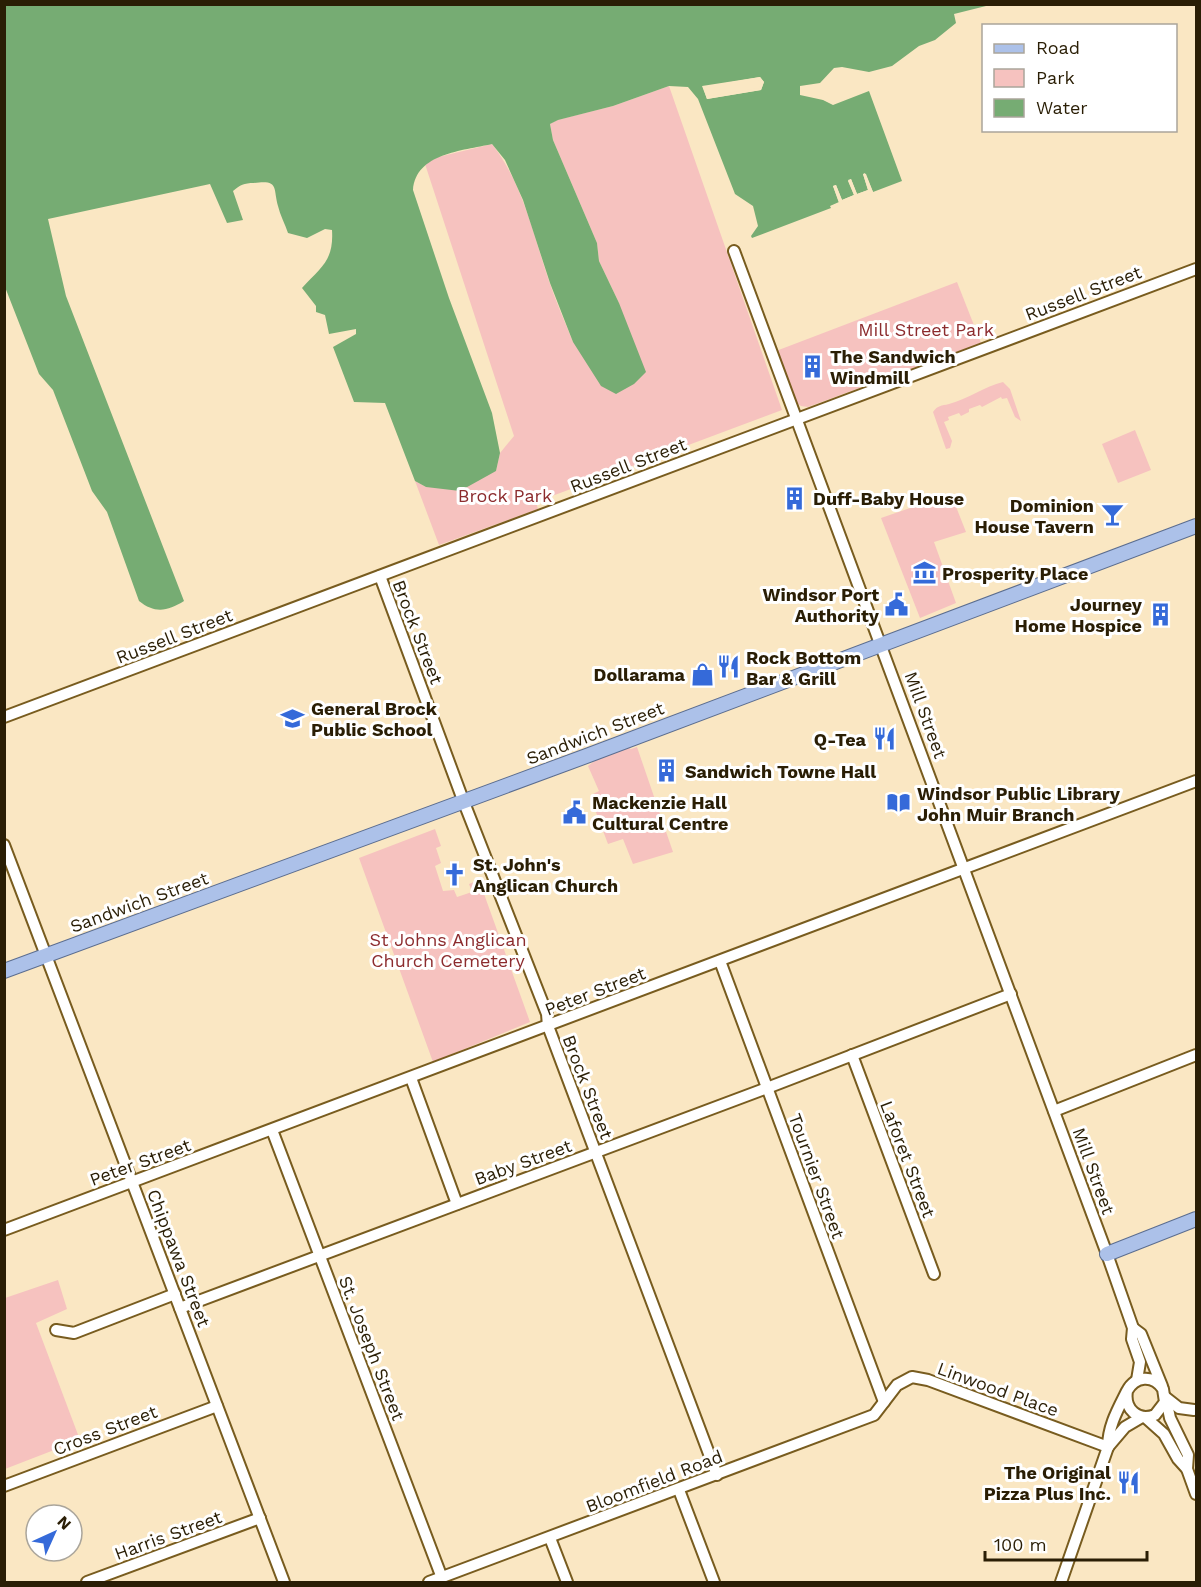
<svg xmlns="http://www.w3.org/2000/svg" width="1201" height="1587" font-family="'Work Sans',sans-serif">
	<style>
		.green { fill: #f6c2bf }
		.water { fill: #76ac73; fill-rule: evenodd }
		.pier { fill: #fae7c3; fill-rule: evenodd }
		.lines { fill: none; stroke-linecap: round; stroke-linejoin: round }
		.minor-casing { stroke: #785c1f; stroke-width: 14 }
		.major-casing { stroke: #5b6d8f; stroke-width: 16 }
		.minor { stroke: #fff; stroke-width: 10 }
		.major { stroke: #acc1e9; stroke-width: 14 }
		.labels { text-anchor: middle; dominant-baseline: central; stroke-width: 6; stroke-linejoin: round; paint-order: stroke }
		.street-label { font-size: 18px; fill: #2a1e05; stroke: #fff }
		.park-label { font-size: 18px; fill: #8c2c2e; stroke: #fff }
		.poi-label { font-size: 18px; font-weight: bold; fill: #2a1e05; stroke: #fff; text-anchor: start }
	</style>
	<rect width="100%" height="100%" fill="#fae7c3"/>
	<!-- green -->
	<g class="green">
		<path d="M669 86 782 410 536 502 538 509 439 545 415 481 426 487 496 471 500 453 514 436 425 164 438 157 492 144C523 184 533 234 549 281 556 302 565 322 573 342L619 303 599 261 597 243 553 140 550 124 557 120 613 106Z"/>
		<polygon points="957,282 981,343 808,407 801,406 795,402 776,351"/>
		<path d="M1003 382 1010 389 1021 421 1015 417 1007 398 1002 399 1001 397 982 407 980 405 969 409V412L961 416 959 413 948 417 949 420 944 422 952 441 950 448 946 449 933 412C938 405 941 406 949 404 968 399 985 386 1003 382Z"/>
		<polygon points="1135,430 1151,470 1118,483 1102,444"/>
		<polygon points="951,494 966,532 934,542 956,603 920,618 881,518"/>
		<polygon points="627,747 631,749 637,747 673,852 633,864 623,839 608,844 594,807 597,805 593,794 599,791 588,766 597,759"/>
		<polygon points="435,829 441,846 436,848 441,863 435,866 443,891 454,890 457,897 472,892 469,884 479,880 530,1022 433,1062 359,858"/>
		<polygon points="58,1280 67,1309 36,1323 80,1440 5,1469 5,1298"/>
	</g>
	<!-- water -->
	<path class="water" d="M4 5H990L954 14 956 23 935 40 919 46 892 66 869 72 842 67 834 68 820 83 800 86V95L823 100 833 105 869 91 902 181 873 192 866 174H863L868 190 857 194 851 179 848 181 854 195 842 200 836 185 833 186 839 203 831 206V208L752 238 751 236 758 226 753 206 735 194 698 99 688 87 669 86 613 106 558 120 550 124 553 140 597 243 599 261 619 303 646 372 634 384 616 394 601 386 573 342 550 283 523 200 505 160 492 144C462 151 416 153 413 190L449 298 492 413 500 453 496 471 460 491 426 487 415 481 385 403 354 402 333 347 356 334V329L329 334 325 315 316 312V306L302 288C321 267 334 261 332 230L325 229 307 238 288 233C285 224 280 215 278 206 273 187 279 180 254 183 244 183 240 185 233 191L243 220 227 223 210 184 48 219 66 296 184 601C168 611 155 614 139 601L107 512 92 491 53 390 39 374 5 287ZM760 77 764 82 761 90 707 99 703 87Z"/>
	<!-- pier -->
	<g class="pier">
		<path d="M760 77 764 82 761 90 707 99 702 86ZM759 80 761 83 759 88 709 96 706 89Z"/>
		<polygon points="865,173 873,192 831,208 830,206 839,202 833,186 836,185 842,200 854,195 848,180 851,179 857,194 868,190 863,174"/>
	</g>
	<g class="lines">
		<defs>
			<g id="minor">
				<polyline points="734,251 1107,1254 1133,1328 1132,1339 1140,1362 1137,1380"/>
				<polyline points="380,576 463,800 547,1014 548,1026 717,1475"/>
				<polyline points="4,717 1196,269"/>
				<polyline points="4,845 284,1582"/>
				<polyline points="720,961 884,1402"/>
				<polyline points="852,1055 934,1274"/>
				<polyline points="411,1078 457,1204"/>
				<polyline points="1054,1111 1196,1055"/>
				<polyline points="272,1130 442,1578"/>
				<polyline points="4,1230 1196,781"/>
				<polyline points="180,1308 767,1088 1011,994"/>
				<polyline points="1133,1328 1141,1334 1162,1386"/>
				<polyline points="56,1330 74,1333 175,1294"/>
				<polyline points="1165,1397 1179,1408 1194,1410"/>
				<polyline points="1166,1399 1170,1418 1188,1455 1187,1469"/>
				<polyline points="1145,1417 1164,1434 1178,1459 1187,1469 1196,1494"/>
				<polyline points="1108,1447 1125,1427 1142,1417"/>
				<polyline points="4,1486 217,1406"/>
				<polyline points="679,1490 714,1582"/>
				<polyline points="550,1538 567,1582"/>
				<polyline points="87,1582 260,1518"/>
				<polyline points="429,1582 874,1415 897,1385 912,1377 928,1380 1108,1447"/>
				<path d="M1061 1582 1108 1447C1108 1426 1118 1409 1127 1391 1135 1376 1153 1374 1163 1389L1165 1402 1155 1415C1138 1422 1124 1409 1127 1391"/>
			</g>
			<g id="major">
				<polyline points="4,971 589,755 1196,526"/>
				<polyline points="1107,1254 1196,1219"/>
			</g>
		</defs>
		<!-- minor casing -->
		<use href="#minor" class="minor-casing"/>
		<!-- major casing -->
		<use href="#major" class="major-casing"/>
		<!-- minor -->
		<use href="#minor" class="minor"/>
		<!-- major -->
		<use href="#major" class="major"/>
	</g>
	<!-- icons -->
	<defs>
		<symbol id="building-bare" viewBox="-9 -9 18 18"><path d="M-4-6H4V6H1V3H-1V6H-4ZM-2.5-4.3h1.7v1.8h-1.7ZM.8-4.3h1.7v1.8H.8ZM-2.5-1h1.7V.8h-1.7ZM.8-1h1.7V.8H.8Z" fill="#356ad9" stroke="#fff" stroke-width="2.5" paint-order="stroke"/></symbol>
		<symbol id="bar-bare" viewBox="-9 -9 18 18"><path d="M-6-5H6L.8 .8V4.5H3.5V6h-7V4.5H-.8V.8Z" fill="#356ad9" stroke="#fff" stroke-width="2.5" paint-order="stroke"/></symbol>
		<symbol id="museum-bare" viewBox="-9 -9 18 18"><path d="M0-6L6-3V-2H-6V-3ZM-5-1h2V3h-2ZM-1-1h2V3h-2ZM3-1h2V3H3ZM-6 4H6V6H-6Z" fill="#356ad9" stroke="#fff" stroke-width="2.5" paint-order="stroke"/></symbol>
		<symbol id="civic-bare" viewBox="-9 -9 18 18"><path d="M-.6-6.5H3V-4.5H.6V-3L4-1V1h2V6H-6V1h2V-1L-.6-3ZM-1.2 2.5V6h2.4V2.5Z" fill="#356ad9" stroke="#fff" stroke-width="2.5" paint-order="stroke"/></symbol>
		<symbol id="restaurant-bare" viewBox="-9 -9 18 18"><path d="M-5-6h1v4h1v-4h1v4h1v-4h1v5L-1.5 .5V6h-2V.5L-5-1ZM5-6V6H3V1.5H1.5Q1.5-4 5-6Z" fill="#356ad9" stroke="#fff" stroke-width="2.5" paint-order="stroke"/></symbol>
		<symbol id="shop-bare" viewBox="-9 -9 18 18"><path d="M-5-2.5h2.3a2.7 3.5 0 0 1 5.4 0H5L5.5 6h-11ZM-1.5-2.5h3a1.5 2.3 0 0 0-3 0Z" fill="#356ad9" stroke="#fff" stroke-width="2.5" paint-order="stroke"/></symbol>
		<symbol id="school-bare" viewBox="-9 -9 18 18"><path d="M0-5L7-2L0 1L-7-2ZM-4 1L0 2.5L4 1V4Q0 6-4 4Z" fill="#356ad9" stroke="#fff" stroke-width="2.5" paint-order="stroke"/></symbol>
		<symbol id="library-bare" viewBox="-9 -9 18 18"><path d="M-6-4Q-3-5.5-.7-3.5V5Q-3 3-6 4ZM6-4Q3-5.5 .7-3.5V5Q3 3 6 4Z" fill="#356ad9" stroke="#fff" stroke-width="2.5" paint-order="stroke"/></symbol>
		<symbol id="church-bare" viewBox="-9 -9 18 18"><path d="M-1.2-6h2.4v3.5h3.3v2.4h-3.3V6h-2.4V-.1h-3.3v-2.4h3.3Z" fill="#356ad9" stroke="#fff" stroke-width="2.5" paint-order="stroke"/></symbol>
	</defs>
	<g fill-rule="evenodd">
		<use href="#building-bare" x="796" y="350" width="33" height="33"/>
		<use href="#building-bare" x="778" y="482" width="33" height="33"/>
		<use href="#bar-bare" x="1096" y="498" width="33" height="33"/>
		<use href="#museum-bare" x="908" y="556" width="33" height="33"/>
		<use href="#civic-bare" x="880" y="588" width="33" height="33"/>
		<use href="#building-bare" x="1144" y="598" width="33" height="33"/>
		<use href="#restaurant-bare" x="712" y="650" width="33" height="33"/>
		<use href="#shop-bare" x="686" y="658" width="33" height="33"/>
		<use href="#school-bare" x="276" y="702" width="33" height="33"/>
		<use href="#restaurant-bare" x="868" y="722" width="33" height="33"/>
		<use href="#building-bare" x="650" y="754" width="33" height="33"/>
		<use href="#library-bare" x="882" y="786" width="33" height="33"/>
		<use href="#civic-bare" x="558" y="796" width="33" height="33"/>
		<use href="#church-bare" x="438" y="858" width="33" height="33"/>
		<use href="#restaurant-bare" x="1112" y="1466" width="33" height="33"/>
	</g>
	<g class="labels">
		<!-- street labels -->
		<g class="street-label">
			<text transform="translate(1083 293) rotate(-21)">Russell Street</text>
			<text transform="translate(628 465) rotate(-21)">Russell Street</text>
			<text transform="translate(418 632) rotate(69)">Brock Street</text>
			<text transform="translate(174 636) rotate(-21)">Russell Street</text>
			<text transform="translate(926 715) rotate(70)">Mill Street</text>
			<text transform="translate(595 733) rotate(-21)">Sandwich Street</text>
			<text transform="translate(139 902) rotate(-20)">Sandwich Street</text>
			<text transform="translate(595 991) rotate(-21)">Peter Street</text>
			<text transform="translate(588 1087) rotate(69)">Brock Street</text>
			<text transform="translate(908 1159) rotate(69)">Laforet Street</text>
			<text transform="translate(140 1162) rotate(-20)">Peter Street</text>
			<text transform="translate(523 1162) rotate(-20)">Baby Street</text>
			<text transform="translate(1094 1171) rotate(70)">Mill Street</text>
			<text transform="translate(817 1176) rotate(70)">Tournier Street</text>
			<text transform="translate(179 1258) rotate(69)">Chippawa Street</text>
			<text transform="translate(372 1348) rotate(69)">St. Joseph Street</text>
			<text transform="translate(998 1389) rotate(20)">Linwood Place</text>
			<text transform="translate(105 1430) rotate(-21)">Cross Street</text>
			<text transform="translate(654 1481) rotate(-21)">Bloomfield Road</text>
			<text transform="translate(168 1535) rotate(-20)">Harris Street</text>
		</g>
		<!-- park labels -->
		<g class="park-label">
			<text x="926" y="329">Mill Street Park</text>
			<text x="505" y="495">Brock Park</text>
			<text x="448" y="939">St Johns Anglican<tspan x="448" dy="21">Church Cemetery</tspan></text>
		</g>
		<!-- poi labels -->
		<g class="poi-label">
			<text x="830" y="356">The Sandwich<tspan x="830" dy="21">Windmill</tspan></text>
			<text x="813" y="498">Duff-Baby House</text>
			<text x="1094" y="505" text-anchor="end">Dominion<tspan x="1094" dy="21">House Tavern</tspan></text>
			<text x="942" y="573">Prosperity Place</text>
			<text x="879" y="594" text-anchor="end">Windsor Port<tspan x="879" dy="21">Authority</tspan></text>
			<text x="1142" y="604" text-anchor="end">Journey<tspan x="1142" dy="21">Home Hospice</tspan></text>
			<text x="746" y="657">Rock Bottom<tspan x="746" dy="21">Bar &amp; Grill</tspan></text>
			<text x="685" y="674" text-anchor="end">Dollarama</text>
			<text x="311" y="708">General Brock<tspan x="311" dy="21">Public School</tspan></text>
			<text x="866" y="739" text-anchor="end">Q-Tea</text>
			<text x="685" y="771">Sandwich Towne Hall</text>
			<text x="917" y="793">Windsor Public Library<tspan x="917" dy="21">John Muir Branch</tspan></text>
			<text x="592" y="802">Mackenzie Hall<tspan x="592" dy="21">Cultural Centre</tspan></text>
			<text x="473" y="864">St. John's<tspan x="473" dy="21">Anglican Church</tspan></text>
			<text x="1111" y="1472" text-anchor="end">The Original<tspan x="1111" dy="21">Pizza Plus Inc.</tspan></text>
		</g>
	</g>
	<!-- border -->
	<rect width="1201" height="1587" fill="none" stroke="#2a1e05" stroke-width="12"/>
	<!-- legend -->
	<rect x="982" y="24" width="195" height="108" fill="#ffffff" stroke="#aaa59b" stroke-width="1.5"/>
	<rect x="994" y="44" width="30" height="9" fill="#acc1e9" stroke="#aaa59b" stroke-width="1.5"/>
	<text x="1036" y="54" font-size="18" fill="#2a1e05">Road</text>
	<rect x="994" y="69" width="30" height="18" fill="#f6c2bf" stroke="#aaa59b" stroke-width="1.5"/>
	<text x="1036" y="84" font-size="18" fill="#2a1e05">Park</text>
	<rect x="994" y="99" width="30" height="18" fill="#76ac73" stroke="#aaa59b" stroke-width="1.5"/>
	<text x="1036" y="114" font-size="18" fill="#2a1e05">Water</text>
	<!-- north arrow -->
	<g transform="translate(54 1533) rotate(45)"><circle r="28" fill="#ffffff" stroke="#aaa59b" stroke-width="1.5"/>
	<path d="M0-4.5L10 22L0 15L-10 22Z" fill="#356ad9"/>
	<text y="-9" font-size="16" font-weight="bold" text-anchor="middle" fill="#2a1e05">N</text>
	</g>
	<!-- scale -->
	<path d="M985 1551v9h162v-9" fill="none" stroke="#2a1e05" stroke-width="3"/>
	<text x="994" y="1551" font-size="18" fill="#2a1e05" stroke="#ffffff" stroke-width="4.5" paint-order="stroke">100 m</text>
</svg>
